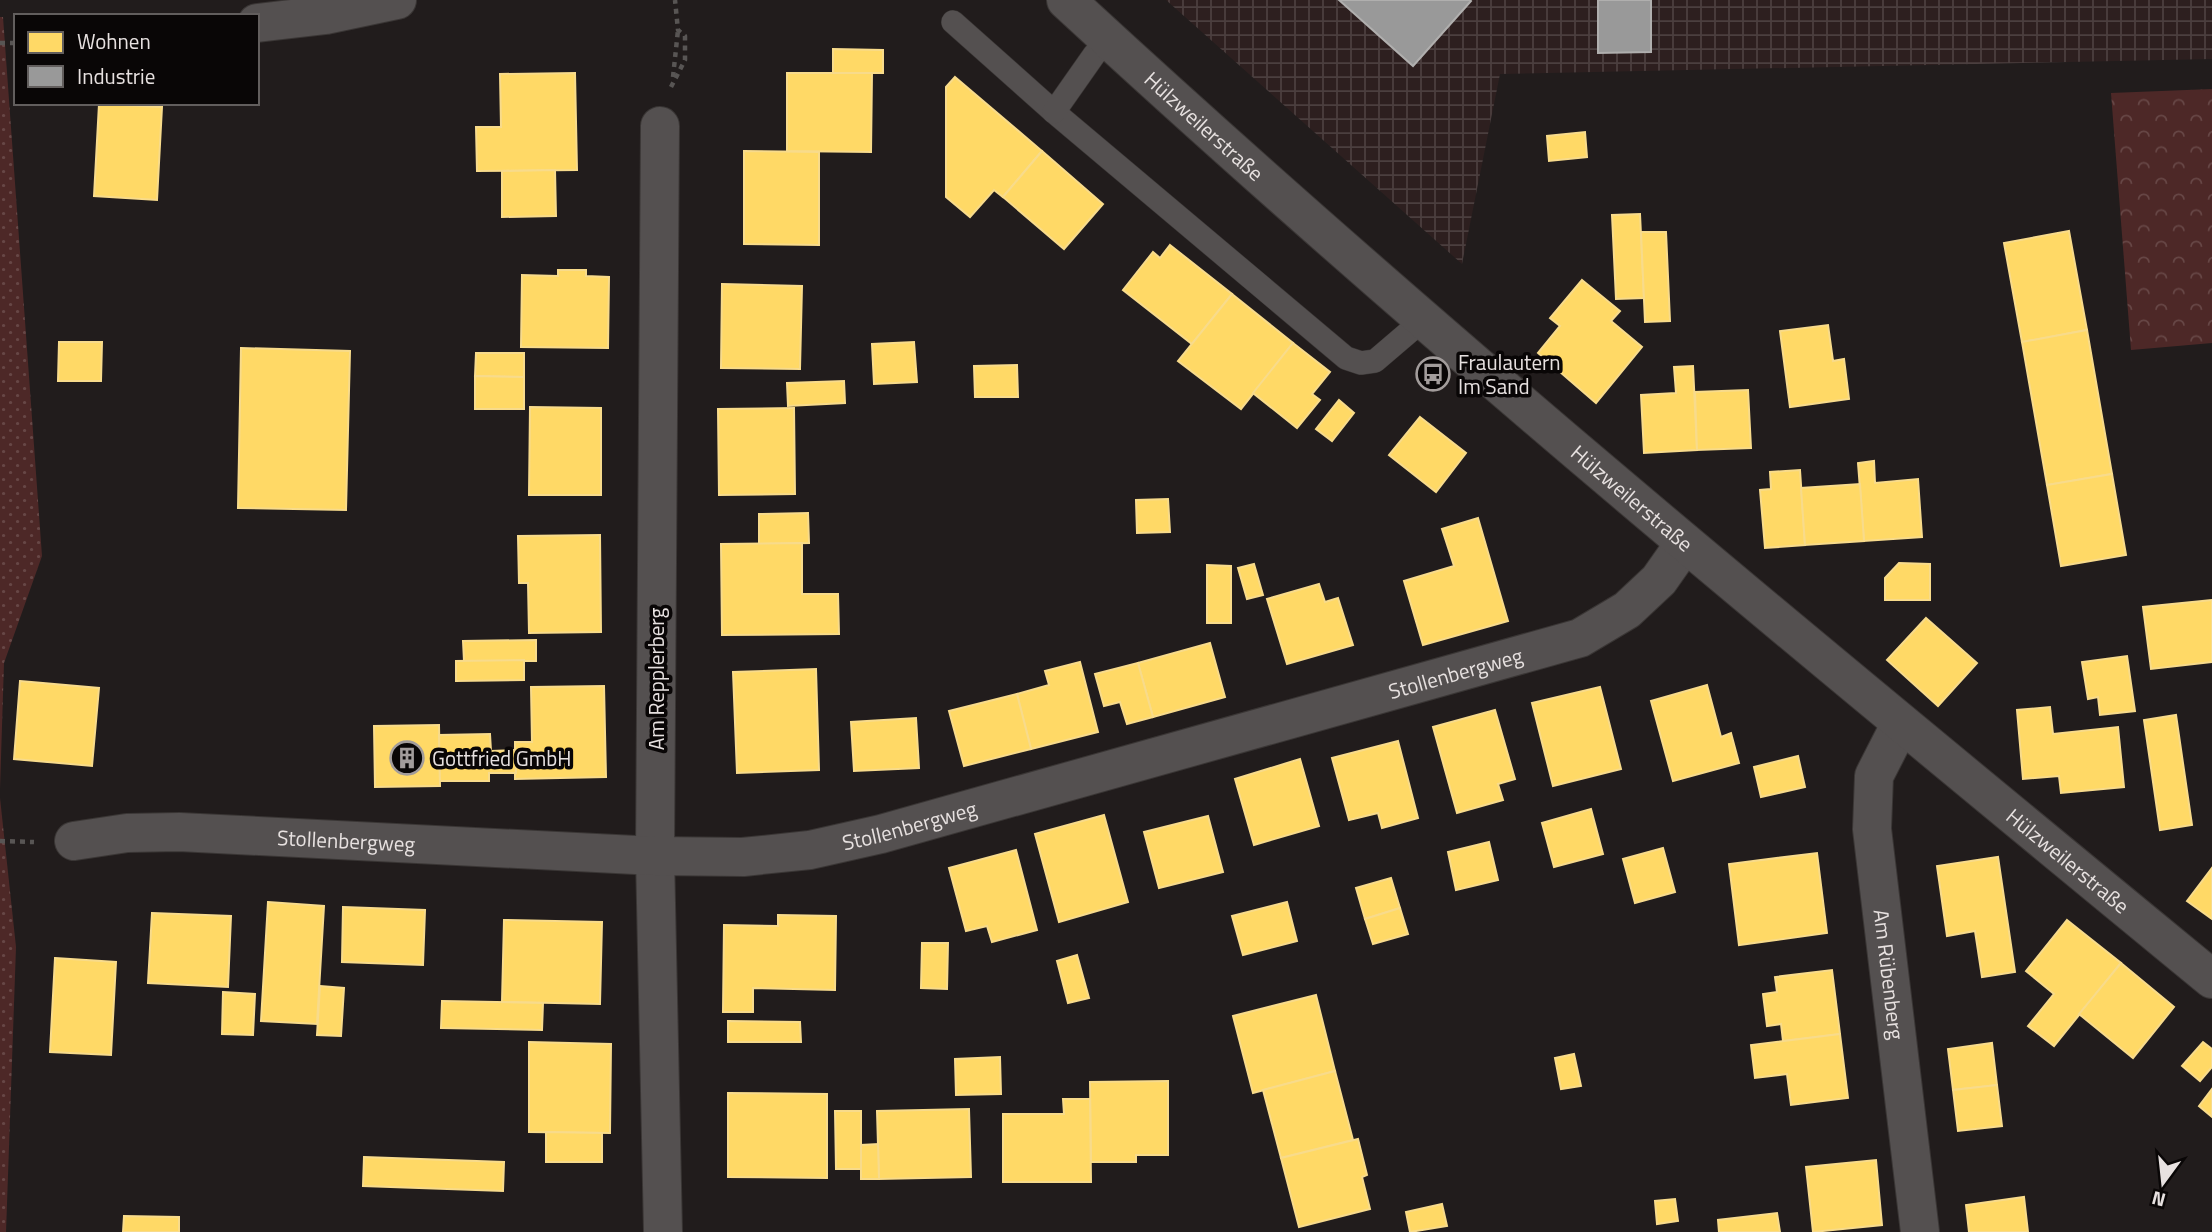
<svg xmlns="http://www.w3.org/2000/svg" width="2212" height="1232" font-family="'Titillium Web',sans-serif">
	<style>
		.industrial { fill: url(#industrial-grid) }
		.grass { fill: url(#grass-dots) }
		.park { fill: url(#park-crowns) }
		.homes { fill: #ffd966; stroke: #f8db8b; stroke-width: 2 }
		.industry { fill: #999; stroke: #b0afae; stroke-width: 2 }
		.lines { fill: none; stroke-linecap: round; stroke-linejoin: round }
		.lane-casing { stroke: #3a3635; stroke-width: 24 }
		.street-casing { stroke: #3a3635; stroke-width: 40 }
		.secondary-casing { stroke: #3a3635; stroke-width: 40 }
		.path { stroke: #585554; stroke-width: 4.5; stroke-dasharray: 5 5; stroke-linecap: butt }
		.lane { stroke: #545050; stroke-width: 23 }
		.street { stroke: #545050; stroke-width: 38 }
		.secondary { stroke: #545050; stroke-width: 38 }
		.labels { text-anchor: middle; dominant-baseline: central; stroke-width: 7; stroke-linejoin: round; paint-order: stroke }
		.street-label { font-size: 21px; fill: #e7e1e0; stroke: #090606 }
		.poi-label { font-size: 21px; fill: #e7e1e0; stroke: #090606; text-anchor: start }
	</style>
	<defs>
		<pattern id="industrial-grid" width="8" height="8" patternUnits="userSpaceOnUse" patternTransform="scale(1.75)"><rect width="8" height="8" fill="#2d1f1f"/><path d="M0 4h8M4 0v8" fill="none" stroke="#4b3f3f"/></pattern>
		<pattern id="grass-dots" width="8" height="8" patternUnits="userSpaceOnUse" patternTransform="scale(1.75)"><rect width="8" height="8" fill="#4d2827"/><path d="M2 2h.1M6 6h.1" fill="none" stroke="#674746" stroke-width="1.8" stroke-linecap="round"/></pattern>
		<pattern id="park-crowns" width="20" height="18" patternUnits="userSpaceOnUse" patternTransform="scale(1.75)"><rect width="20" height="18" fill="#4d2827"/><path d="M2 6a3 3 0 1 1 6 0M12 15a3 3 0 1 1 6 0" fill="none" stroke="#674746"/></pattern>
	</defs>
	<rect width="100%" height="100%" fill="#211c1c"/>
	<!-- industrial -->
	<polygon class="industrial" points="1166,0 2212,0 2212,59 1500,74 1462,264"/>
	<!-- grass -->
	<g class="grass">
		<polygon points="0,17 3,17 42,556 4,663 0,789"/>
		<polygon points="0,798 16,947 6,1232 0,1232"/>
	</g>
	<!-- park -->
	<polygon class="park" points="2212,89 2212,343 2131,350 2111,93"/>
	<!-- homes -->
	<g class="homes">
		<polygon points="833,49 883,50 883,73 833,73"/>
		<polygon points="575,73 577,170 477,171 476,127 501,127 500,74"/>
		<polygon points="787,73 872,73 871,152 787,151"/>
		<polygon points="955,77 1042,151 1003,197 994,190 970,217 946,197 946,87"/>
		<polygon points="99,104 162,107 157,200 94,196"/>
		<polygon points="1585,132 1587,157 1549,161 1547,136"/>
		<polygon points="744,151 819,152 819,245 744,244"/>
		<polygon points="1042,151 1103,204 1064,249 1003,197"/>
		<polygon points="555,170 556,216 502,217 502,171"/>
		<polygon points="1640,214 1644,298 1616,299 1612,215"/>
		<polygon points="2069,231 2087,330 2022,342 2004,243"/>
		<polygon points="1641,232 1666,232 1670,321 1645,322"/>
		<polygon points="1170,245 1232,294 1192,344 1123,290 1153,252 1160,258"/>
		<polygon points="558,270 586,270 586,276 609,277 608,348 521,347 522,275 558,276"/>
		<polygon points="1582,280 1620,311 1611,321 1642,347 1596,403 1538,353 1560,326 1550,318"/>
		<polygon points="722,284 802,286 800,369 721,368"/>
		<polygon points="1232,294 1293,343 1241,409 1178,361"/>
		<polygon points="1828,325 1833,361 1844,359 1849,399 1790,407 1780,331"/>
		<polygon points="2087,330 2112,474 2047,485 2022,342"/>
		<polygon points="59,342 102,342 101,381 58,381"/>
		<polygon points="914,342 917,382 874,384 872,344"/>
		<polygon points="1293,343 1330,372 1312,394 1320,400 1297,428 1253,393"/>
		<polygon points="241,348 350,351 346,510 238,508"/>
		<polygon points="476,353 524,353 524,377 475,376"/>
		<polygon points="1017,365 1018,397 975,397 974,366"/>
		<polygon points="1693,366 1697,450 1644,453 1641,395 1676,393 1674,367"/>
		<polygon points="475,376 524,377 524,409 475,409"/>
		<polygon points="844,381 845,403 788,406 787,383"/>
		<polygon points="1748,390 1751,448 1697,450 1695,392"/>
		<polygon points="1339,400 1354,413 1332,441 1316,429"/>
		<polygon points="530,407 601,408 601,495 529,495"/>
		<polygon points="794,408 795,494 719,495 718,409"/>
		<polygon points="1420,417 1466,453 1436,492 1389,455"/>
		<polygon points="1874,461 1875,483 1918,479 1922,537 1864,541 1858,463"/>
		<polygon points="1800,470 1805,545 1765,548 1760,490 1771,489 1770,472"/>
		<polygon points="2112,474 2126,555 2061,566 2047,485"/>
		<polygon points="1860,484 1864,541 1805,545 1801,488"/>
		<polygon points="1168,499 1170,532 1137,533 1136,500"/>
		<polygon points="808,513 809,543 759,544 759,514"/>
		<polygon points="1478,518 1508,621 1423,645 1404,581 1454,566 1442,529"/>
		<polygon points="600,535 601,632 529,633 528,583 519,583 518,536"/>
		<polygon points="802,543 802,594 838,594 839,634 722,635 721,544"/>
		<polygon points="1899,563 1930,564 1930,600 1885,600 1885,578"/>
		<polygon points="1254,564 1263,595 1247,599 1238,568"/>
		<polygon points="1207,565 1231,566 1231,623 1207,623"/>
		<polygon points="1319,584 1325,602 1338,598 1353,645 1287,664 1267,599"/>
		<polygon points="2212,600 2212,662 2151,669 2143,607"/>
		<polygon points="1926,618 1977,663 1938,706 1887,660"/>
		<polygon points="536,640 536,661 464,661 463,641"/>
		<polygon points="1210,643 1225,697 1153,717 1138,663"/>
		<polygon points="2127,656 2135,711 2100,715 2098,697 2088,699 2082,662"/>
		<polygon points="524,660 524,680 456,681 456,661"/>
		<polygon points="1080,662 1098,732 1031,749 1017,694 1049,685 1045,671"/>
		<polygon points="1138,663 1153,717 1127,724 1120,702 1104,706 1095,674"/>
		<polygon points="816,669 819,770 737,773 733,672"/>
		<polygon points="20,681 99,688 92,766 14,759"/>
		<polygon points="1707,685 1721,737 1731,733 1739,763 1673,781 1651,701"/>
		<polygon points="604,686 606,777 515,779 515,742 532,742 531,687"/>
		<polygon points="1600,687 1621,769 1553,786 1532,703"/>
		<polygon points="1017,694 1031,749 964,766 949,711"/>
		<polygon points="2050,707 2053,734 2118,727 2124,787 2061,793 2059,776 2023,779 2017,710"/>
		<polygon points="1495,710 1515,779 1498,784 1503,800 1457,813 1433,727"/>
		<polygon points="2176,715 2192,825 2160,830 2144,720"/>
		<polygon points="916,718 919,768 854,771 851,722"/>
		<polygon points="439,725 440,786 375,787 374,726"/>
		<polygon points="490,734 491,751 515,750 516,773 489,773 489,781 440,781 439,735"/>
		<polygon points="1398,741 1418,818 1382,828 1378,813 1349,820 1332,758"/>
		<polygon points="1798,756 1805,787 1761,797 1754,767"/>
		<polygon points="1300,759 1319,826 1254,845 1235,779"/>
		<polygon points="1591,809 1603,854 1554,867 1542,823"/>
		<polygon points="1104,815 1128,902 1059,922 1035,834"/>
		<polygon points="1208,816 1223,872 1159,888 1144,832"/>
		<polygon points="1489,842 1498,880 1456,890 1448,852"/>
		<polygon points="1663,848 1675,892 1635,903 1623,859"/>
		<polygon points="1016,850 1037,930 992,942 987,926 966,931 949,868"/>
		<polygon points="1817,853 1827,933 1739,945 1729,864"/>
		<polygon points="1998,857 2015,972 1982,977 1975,931 1947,936 1937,866"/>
		<polygon points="2212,868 2212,919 2187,901"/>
		<polygon points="1391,878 1400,908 1365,919 1356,888"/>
		<polygon points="268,902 324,906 317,1024 261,1021"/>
		<polygon points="1287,902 1297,941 1243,955 1232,916"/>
		<polygon points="343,907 425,910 423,965 342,962"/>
		<polygon points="1400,908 1408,934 1373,944 1365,919"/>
		<polygon points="152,913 231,916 228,987 148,983"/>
		<polygon points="778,915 836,916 835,990 753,988 753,1012 723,1012 724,925 778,926"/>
		<polygon points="504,920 602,922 600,1004 502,1002"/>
		<polygon points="2067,920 2121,963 2054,1046 2028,1026 2054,994 2026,971"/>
		<polygon points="922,943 948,943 947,989 921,988"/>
		<polygon points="1077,955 1089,998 1068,1003 1057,961"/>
		<polygon points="55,958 116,962 111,1055 50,1052"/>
		<polygon points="2121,963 2174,1007 2133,1058 2079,1014"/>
		<polygon points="1832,970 1840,1034 1783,1041 1781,1024 1767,1026 1763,994 1777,992 1775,977"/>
		<polygon points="320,986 344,988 341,1036 317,1035"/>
		<polygon points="223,992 255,994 253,1035 222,1034"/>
		<polygon points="1316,995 1335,1071 1253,1093 1233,1016"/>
		<polygon points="442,1001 543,1003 542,1030 441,1028"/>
		<polygon points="728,1021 800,1022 801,1042 728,1042"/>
		<polygon points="1840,1034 1848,1098 1791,1105 1787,1074 1755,1078 1751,1045"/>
		<polygon points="529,1042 611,1044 610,1133 529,1132"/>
		<polygon points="2203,1042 2212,1049 2212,1067 2200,1081 2182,1066"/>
		<polygon points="1992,1043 1997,1085 1953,1090 1948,1049"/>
		<polygon points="1574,1054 1581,1086 1561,1089 1555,1058"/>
		<polygon points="1000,1057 1001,1094 956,1095 955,1059"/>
		<polygon points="1335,1071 1353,1140 1281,1158 1263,1090"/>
		<polygon points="1168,1081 1168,1155 1136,1155 1136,1162 1091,1162 1090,1082"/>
		<polygon points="1997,1085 2002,1126 1958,1131 1953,1090"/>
		<polygon points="2212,1089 2212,1117 2199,1106"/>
		<polygon points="728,1093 827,1094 827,1178 728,1177"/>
		<polygon points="1063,1099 1090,1099 1091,1182 1003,1182 1003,1114 1064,1114"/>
		<polygon points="969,1109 971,1177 879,1179 877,1111"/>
		<polygon points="835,1111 861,1111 861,1169 836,1169"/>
		<polygon points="546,1132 602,1133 602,1162 546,1162"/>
		<polygon points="1358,1139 1367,1175 1362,1177 1370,1209 1299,1227 1281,1158"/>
		<polygon points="878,1144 879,1179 861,1179 861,1145"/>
		<polygon points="364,1157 504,1162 503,1191 363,1186"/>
		<polygon points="1876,1160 1882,1225 1813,1232 1806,1167"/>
		<polygon points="2024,1197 2028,1232 1969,1232 1966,1205"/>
		<polygon points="1675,1199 1678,1221 1657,1224 1655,1201"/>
		<polygon points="1442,1204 1447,1226 1410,1232 1406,1212"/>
		<polygon points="1777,1213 1780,1232 1719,1232 1718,1220"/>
		<polygon points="124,1216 179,1217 179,1232 123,1232"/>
	</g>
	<!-- industry -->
	<g class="industry">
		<polygon points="1339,0 1470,0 1471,1 1413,66"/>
		<polygon points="1598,0 1651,0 1651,52 1598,53"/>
	</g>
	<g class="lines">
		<defs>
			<g id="lane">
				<polyline points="953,22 1054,112 1346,358 1361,363 1375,361 1423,320"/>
				<polyline points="1054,112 1094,55 1108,39"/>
			</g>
			<g id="street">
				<polyline points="257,23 326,15 397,0"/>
				<polyline points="660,126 655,856 663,1232"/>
				<path id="s1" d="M1901 723 1874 776 1872 829 1920 1232"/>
				<path id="s2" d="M74 841 127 833 179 832 655 856 743 857 810 850 881 834 1580 638 1627 610 1659 580 1685 543"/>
			</g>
			<g id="secondary">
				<path id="s3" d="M1066 0C1435 341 1824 660 2212 979"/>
			</g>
		</defs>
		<!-- lane casing -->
		<use href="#lane" class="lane-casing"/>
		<!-- street casing -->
		<use href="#street" class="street-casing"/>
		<!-- secondary casing -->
		<use href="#secondary" class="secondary-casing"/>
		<!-- path -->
		<g class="path">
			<polyline points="0,43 16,43"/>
			<polyline points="673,77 678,30"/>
			<polyline points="671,87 685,60 685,36 678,30 675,0"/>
			<polyline points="0,841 34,842"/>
		</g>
		<!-- lane -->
		<use href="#lane" class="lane"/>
		<!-- street -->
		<use href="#street" class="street"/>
		<!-- secondary -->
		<use href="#secondary" class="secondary"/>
	</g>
	<!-- icons -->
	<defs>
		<symbol id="bus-ring" viewBox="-11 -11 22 22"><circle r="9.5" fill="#090606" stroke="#a29c9b" stroke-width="1.5"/><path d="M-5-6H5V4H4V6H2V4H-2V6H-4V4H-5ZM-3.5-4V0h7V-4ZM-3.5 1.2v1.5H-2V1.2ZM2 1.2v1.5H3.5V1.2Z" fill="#a29c9b"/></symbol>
		<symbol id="building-ring" viewBox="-11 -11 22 22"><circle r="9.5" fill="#090606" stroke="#a29c9b" stroke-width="1.5"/><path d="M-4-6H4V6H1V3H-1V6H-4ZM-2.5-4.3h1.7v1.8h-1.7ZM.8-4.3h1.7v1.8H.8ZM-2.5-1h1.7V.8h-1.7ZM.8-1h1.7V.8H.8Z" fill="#a29c9b"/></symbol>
	</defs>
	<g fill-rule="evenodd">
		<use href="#bus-ring" x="1414" y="355" width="38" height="38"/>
		<use href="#building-ring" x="388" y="739" width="38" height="38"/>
	</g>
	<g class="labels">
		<!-- street labels -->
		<g class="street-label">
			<text stroke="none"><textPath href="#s3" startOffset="187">Hülzweilerstraße</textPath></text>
			<text stroke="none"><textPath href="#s3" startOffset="754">Hülzweilerstraße</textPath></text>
			<text stroke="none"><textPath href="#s2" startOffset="1407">Stollenbergweg</textPath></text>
			<text transform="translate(656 679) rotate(-90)">Am Repplerberg</text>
			<text stroke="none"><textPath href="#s2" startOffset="840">Stollenbergweg</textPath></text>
			<text stroke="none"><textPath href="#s2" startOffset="273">Stollenbergweg</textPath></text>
			<text stroke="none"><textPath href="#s3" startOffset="1321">Hülzweilerstraße</textPath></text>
			<text stroke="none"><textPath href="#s1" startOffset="259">Am Rübenberg</textPath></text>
		</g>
		<!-- poi labels -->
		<g class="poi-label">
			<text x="1458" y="362">Fraulautern<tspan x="1458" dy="24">Im Sand</tspan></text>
			<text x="432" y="758">Gottfried GmbH</text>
		</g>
	</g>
	<!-- legend -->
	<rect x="14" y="14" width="245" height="91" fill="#090606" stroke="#625e5d" stroke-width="2"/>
	<rect x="28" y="32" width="35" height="21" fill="#ffd966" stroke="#625e5d" stroke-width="2"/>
	<text x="77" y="49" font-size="21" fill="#e7e1e0">Wohnen</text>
	<rect x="28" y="66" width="35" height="21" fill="#999999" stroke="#625e5d" stroke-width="2"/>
	<text x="77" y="84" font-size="21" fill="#e7e1e0">Industrie</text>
	<!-- north arrow -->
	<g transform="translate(2163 1183) rotate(195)" stroke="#090606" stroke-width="5" paint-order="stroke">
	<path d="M0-5L12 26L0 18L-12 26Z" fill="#e7e1e0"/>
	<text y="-10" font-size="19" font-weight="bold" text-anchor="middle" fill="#e7e1e0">N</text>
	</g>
</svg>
